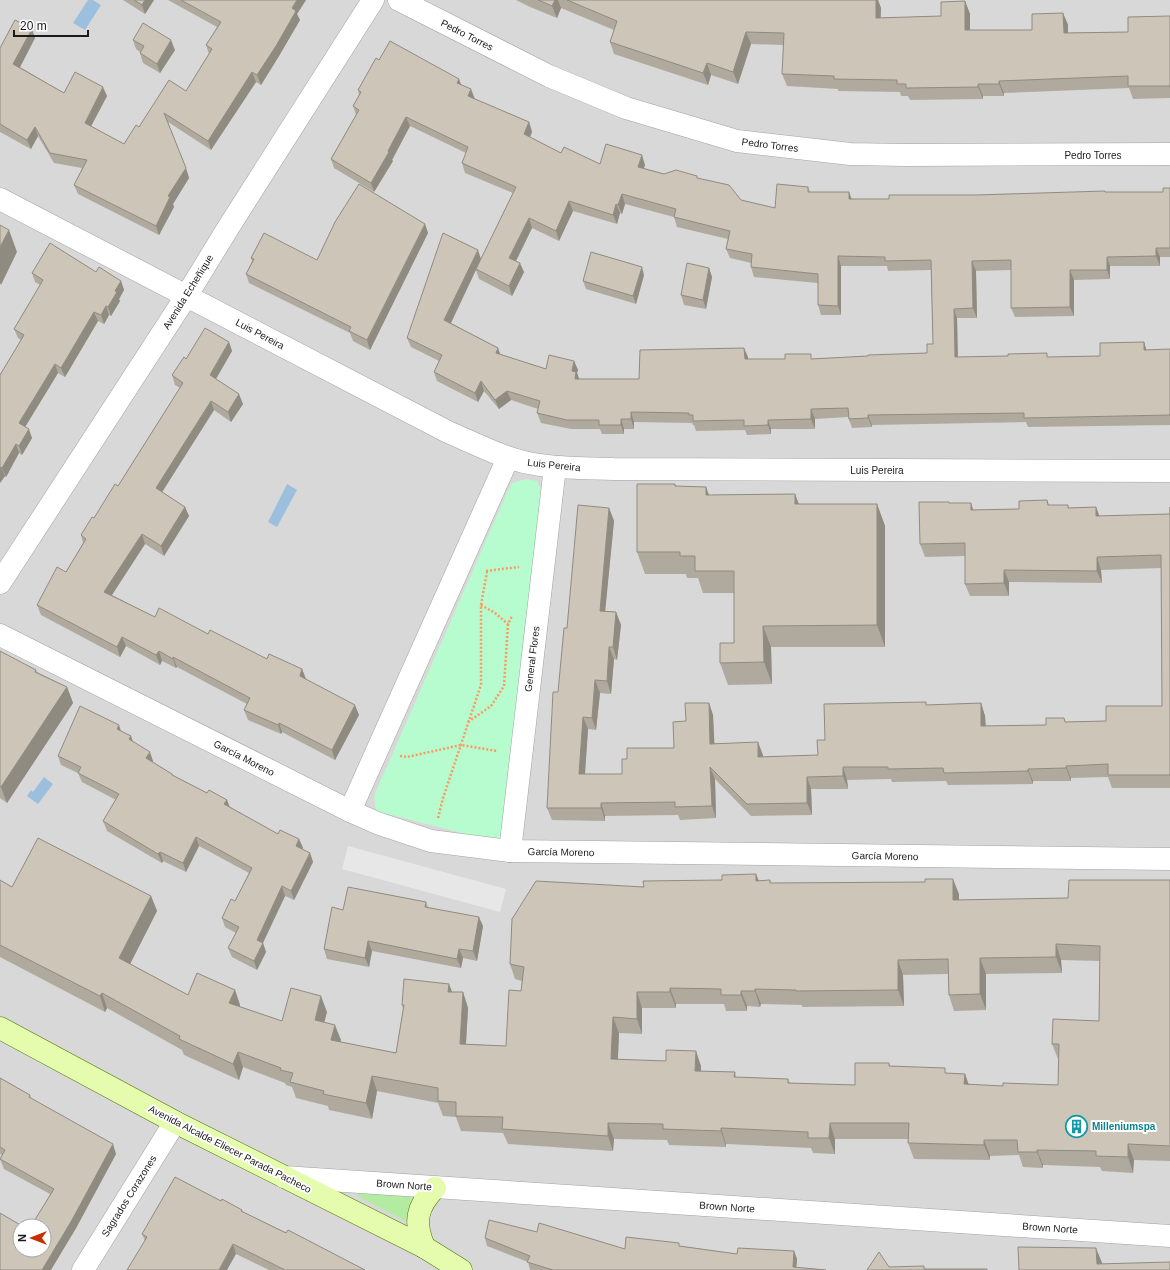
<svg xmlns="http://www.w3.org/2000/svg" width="1170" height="1270" font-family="Helvetica,sans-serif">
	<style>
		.residential { fill: #d9d8d8; fill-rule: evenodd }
		.grass { fill: #b3eba1 }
		.park { fill: #b7fcce }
		.parking { fill: #e7e7e7 }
		.water { fill: #9cbfde }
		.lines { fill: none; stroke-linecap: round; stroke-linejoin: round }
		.minor-casing { stroke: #a2a2a2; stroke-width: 23 }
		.tertiary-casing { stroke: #a2a2a2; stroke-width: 23 }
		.secondary-casing { stroke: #4a7300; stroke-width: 23 }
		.path { stroke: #ff975e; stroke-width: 2.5; stroke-dasharray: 2 2; stroke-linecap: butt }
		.minor { stroke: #fff; stroke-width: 22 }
		.tertiary { stroke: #fff; stroke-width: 22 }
		.secondary { stroke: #e5fcae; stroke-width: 22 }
		.wall { fill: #b0aa9e; fill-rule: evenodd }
		.shaded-wall { fill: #908b81 }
		.building { fill: #cdc6b8; stroke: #908b81; fill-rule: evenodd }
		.labels { text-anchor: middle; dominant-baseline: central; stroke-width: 4; stroke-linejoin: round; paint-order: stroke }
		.street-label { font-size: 10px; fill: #1b1b1b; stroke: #fff }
		.culture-label { font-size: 10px; font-weight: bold; fill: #0d838f; stroke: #fff; text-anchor: start }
	</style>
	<rect width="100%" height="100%" fill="#edecdf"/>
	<!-- residential -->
	<path class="residential" d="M0 0H1170V1270H0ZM20 1226H44V1250H20Z"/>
	<!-- grass -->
	<polygon class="grass" points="358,1193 419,1196 409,1223 358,1196"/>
	<!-- park -->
	<polygon class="park" points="526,479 537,481 544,496 505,830 497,842 376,811 374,796 506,495 512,483"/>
	<!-- parking -->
	<polygon class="parking" points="348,846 506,889 500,912 342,869"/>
	<!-- water -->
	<g class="water">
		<polygon points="88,0 93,0 101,5 85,30 73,23"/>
		<polygon points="287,484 297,490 277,527 268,522"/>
		<polygon points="44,777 53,784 38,804 27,796 31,790 33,792"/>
	</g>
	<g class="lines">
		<defs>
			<g id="minor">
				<polyline points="399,0 549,76 626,108 737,141 850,154 904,155 1170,154"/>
				<path d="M0 199 448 432C476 444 504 459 534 464 560 469 587 468 614 469L1170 471"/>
				<polyline points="0,635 350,811 377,823 431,841 510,851 1170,859"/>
				<polyline points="350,811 508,458"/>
				<polyline points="510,851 555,467"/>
				<polyline points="83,1270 175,1122"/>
			</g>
			<g id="tertiary">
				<polyline points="0,583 187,295 228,228 373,0"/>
				<polyline points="284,1177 1170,1236"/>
			</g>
			<g id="secondary">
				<polyline points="0,1028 175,1122 424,1247 461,1270"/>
				<path d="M424 1247C414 1223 416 1207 435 1188"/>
			</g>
		</defs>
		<!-- minor casing -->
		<use href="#minor" class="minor-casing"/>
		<!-- tertiary casing -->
		<use href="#tertiary" class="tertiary-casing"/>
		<!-- secondary casing -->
		<use href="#secondary" class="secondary-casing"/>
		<!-- path -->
		<g class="path">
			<polyline points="486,571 519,567"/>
			<polyline points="481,605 495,613 508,624"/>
			<polyline points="468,722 491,706 504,686 508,624 512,616"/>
			<polyline points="400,756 407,757 461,745 497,751"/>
			<polyline points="438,818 443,798 481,685 481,605 487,572"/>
		</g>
		<!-- minor -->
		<use href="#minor" class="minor"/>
		<!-- tertiary -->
		<use href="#tertiary" class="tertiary"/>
		<!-- secondary -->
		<use href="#secondary" class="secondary"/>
	</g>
	<!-- wall -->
	<g class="wall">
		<polygon points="123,0 154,0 145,14"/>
		<polygon points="168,0 306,0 297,14 300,20 279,56 261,85 256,82 211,150 168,122 189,178 173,204 174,207 159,235 78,194 74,185 82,168 54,163 38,136 31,149 0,132 0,48 35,38 20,67 64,93 107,96 91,126 124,144 139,127 186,91 209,54 206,45 217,27"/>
		<polygon points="516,0 878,0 881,8 881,18 941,16 965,1 970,14 970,30 1032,30 1063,13 1068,25 1068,33 1128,32 1170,16 1170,98 1133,99 1129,88 1004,93 1004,96 983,96 983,99 910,100 908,96 901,96 900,92 838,91 838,89 787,86 782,74 784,45 751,44 738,84 711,75 708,85 614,54 610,42 614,30 561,8 557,18 530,7"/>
		<polygon points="133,40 175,50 160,73 143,63 140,53 140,52 136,49"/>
		<path d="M379 60 459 79 461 84 475 99 529 122 532 132 530 137 561 153 600 164 645 165 644 168 664 174 698 178 741 200 775 208 808 187 810 192H849L852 199H889L976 195 1106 192H1163L1170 188V257H1160V266H1110V279L1074 280V316L1015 317 1011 308V270L976 271 977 318H957L958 357H1049L1100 356 1144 342 1146 350 1170 349V425L1028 427 1026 422 872 425V427L852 428 848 417 815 419V429H771V434L747 435 745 430 696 431 694 425H693L692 423 634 422V429H624V434H602L600 429H571L541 423 537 413 538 409 511 400 499 409 484 391 478 402 437 381 434 372 439 361 411 347 407 338 481 259 513 193 465 173 462 163 466 153 410 126 392 160 393 161 374 192 334 168 331 159 356 115 353 106 359 95 358 90ZM625 204 674 217 677 227 728 239 726 249 730 258 751 263V267L754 277 818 283V305L821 315H841V266H887L888 271 931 270 933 344 927 353 812 359H748L744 348 639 379H579L577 373 578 370 574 361 546 369 500 354 498 348 451 323 476 270 479 279 512 296 524 272 516 261 532 228 559 241 573 211 617 224 620 213 622 214Z"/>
		<polygon points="425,224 428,233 370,350 353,341 350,333 249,283 246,274 252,261 251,258 317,260"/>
		<polygon points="709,268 712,277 706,309 684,305 681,295"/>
		<polygon points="96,272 121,281 124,290 119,299 120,301 111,316 109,315 104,324 98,321 65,377 58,373 25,427 32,438 22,455 19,453 6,477 5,476 0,483 0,375 21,340 18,338 14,329 40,285 35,282 32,273"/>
		<polygon points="644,275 636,304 586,289 583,281"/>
		<polygon points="229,342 232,351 216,379 243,404 231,422 214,410 162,492 185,507 189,516 164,556 145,544 112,595 155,617 208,634 267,659 302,669 306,679 359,715 335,760 282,732 281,734 248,720 244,710 247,704 177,667 176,668 162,661 160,665 126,646 120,657 41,615 37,605 66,572 83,543 81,535 118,486 180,388 175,385 172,375 186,359"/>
		<polygon points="675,484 676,486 706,487 709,495 795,494 799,504 877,504 885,526 885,647 771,647 772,684 728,685 720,663 734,643 734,593 703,593 698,578 687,578 686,574 645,574 637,552"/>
		<polygon points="1047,500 1049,505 1068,505 1069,508 1096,507 1099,516 1170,514 1170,507 1170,788 1112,788 1108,777 1071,778 1071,781 1033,781 1033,784 948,785 946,781 892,782 891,779 847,780 848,789 811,789 812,815 751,816 715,779 716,818 680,820 678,815 605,816 605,821 552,820 547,808 558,692 567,628 609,508 614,521 605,611 616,612 621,625 617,660 614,659 611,694 600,693 596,730 588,729 585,774 622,774 627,759 674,748 686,721 709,703 713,715 714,743 763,755 763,757 818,755 825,740 927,705 981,703 985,716 986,726 1046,725 1064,718 1066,722 1106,721 1162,706 1161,568 1101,570 1102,583 1009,582 1009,596 970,596 965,584 965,556 925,557 920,544 950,503 971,503 973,510 1019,509"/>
		<polygon points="0,651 36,670 37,672 67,687 73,703 7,803 0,798"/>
		<polygon points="121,731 131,736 133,742 153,761 153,762 172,774 173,775 207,793 227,800 230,807 278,834 299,839 303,848 302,849 310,853 313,862 294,900 285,896 263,943 266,952 257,970 232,957 228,948 236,933 225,927 222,918 235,901 249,873 199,846 186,872 163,861 162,863 107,831 103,821 116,800 82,782 78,773 61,765 58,756"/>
		<path d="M756 874 759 881 770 880 771 883 959 894V900L1068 898 1170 880V1161L1134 1160 1133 1173 1102 1171 1100 1167 1043 1165V1168L1023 1167 1019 1155 990 1156V1160L914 1159 908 1143V1139H835V1154L813 1153 811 1148 726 1144V1147L669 1145 667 1140 614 1139 613 1151 508 1144 503 1133 461 1131 456 1117 443 1116 438 1103 377 1091 372 1119 329 1110 328 1106 296 1098 292 1087 286 1085 285 1083 243 1067 239 1080 184 1055 182 1050 107 1008 105 1012 0 957V880L12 887 151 896 157 911 130 964 188 995 235 990 240 1005V1007L282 1021 327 1012 324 1022 341 1040V1042L396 1053 403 1009 402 1005 452 992H463L468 1008 466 1044 506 1046 521 991 522 981 515 979 510 964 644 887 722 880ZM1061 960 1100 961 1099 1021 1052 1044 1058 1059H1059L1058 1085 1003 1086 969 1085 965 1074 947 1073 890 1066 889 1063 855 1085 790 1083 788 1079 736 1077 735 1072 701 1071V1066L618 1059 619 1033 642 1034V1008H676V1004H724L726 1011H747V1006L760 1007 761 1004 802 1005V1007L904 1006 903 975 948 974 949 995 954 1011 986 1010V974L1062 973Z"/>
		<polygon points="426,902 428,907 483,926 477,961 463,958 461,968 372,951 369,967 327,959 324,949 343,910"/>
		<polygon points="0,1078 30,1095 31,1098 116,1154 75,1230 20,1250 50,1194 4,1169 0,1159 2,1155 0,1154"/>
		<polygon points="221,1201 242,1210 243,1212 365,1270 269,1270 236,1254 145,1241 142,1234"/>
		<polygon points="537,1232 625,1249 681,1246 737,1254 794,1251 797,1259 796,1267 826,1270 530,1270 528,1262 487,1246 485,1238"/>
	</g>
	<!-- shaded-wall -->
	<g class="shaded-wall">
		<polygon points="145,0 154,0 145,14 142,5"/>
		<polygon points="297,0 306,0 297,14 300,20 279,56 261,85 257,75"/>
		<polygon points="555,0 558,0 561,8 557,18 552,6"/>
		<polygon points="876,0 878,0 881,8 880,30 876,18"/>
		<polygon points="965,1 970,14 970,43 965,30"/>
		<polygon points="1063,13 1068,25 1068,46 1064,33"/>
		<polygon points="32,29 35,38 17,73 13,64"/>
		<polygon points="746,32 751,44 738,84 733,72"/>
		<polygon points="171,40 175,50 160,73 157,64"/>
		<polygon points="707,63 711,75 708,85 703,73"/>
		<polygon points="252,72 256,82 211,150 208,141"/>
		<polygon points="459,79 462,88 457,83"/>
		<polygon points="999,81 1004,93 1004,96 999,84"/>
		<polygon points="978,84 983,96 983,99 978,87"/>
		<polygon points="103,87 107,96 88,132 85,123"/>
		<polygon points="471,89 475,99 468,96"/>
		<polygon points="406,117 410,126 392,160 393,161 374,192 371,183"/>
		<polygon points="529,122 532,132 527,144 524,134"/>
		<polygon points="35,127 38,136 31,149 27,140"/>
		<polygon points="642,155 645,165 641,176 638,167"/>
		<polygon points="186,168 189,178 173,204 174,207 159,235 156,226 168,196"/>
		<polygon points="849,192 852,202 849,199"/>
		<polygon points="622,194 625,204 622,214 618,205"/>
		<polygon points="569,201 573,211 559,241 556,231"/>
		<polygon points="616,204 620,213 617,224 613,215"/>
		<polygon points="529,218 532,228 513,267 509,258"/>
		<polygon points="425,224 428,233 370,350 367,340"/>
		<polygon points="9,230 17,252 1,285 0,283 0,247"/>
		<polygon points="1156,248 1160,257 1160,266 1156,256"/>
		<polygon points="478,250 481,259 448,329 444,320"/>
		<polygon points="838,256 841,266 841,315 838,306"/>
		<polygon points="1107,257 1110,266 1110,279 1107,270"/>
		<polygon points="972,261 976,271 977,318 973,308"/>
		<polygon points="520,263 524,272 512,296 509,286"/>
		<polygon points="642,267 644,275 636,304 633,296"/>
		<polygon points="709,268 712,277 706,309 703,300"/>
		<polygon points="1070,270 1074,280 1074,316 1070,307"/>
		<polygon points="121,281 124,290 119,299 120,301 111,316 108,307 115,291"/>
		<polygon points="106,306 109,315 104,324 101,315"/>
		<polygon points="954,309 957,318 958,366 955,357"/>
		<polygon points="94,312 98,321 65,377 61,368"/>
		<polygon points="229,342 232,351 213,384 210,375"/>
		<polygon points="1144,342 1147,352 1144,350"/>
		<polygon points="498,348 501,357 496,353"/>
		<polygon points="744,348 748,357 748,369 745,359"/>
		<polygon points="574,361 578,370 577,373 580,381 578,388 572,371"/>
		<polygon points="55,364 58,373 22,432 19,423"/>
		<polygon points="481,381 484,391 478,402 475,393"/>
		<polygon points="507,391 511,400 499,409 495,400"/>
		<polygon points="239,394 243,404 231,422 228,412"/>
		<polygon points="211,401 214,410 159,497 156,488"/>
		<polygon points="811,409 815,419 815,429 811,419"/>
		<polygon points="631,412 634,422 634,429 631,419"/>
		<polygon points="868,415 872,425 872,427 868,418"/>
		<polygon points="621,419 624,429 624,434 621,425"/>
		<polygon points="768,420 771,429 771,434 768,425"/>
		<polygon points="29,429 32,438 22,455 19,446"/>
		<polygon points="16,444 19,453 6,477 2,468"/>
		<polygon points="1,467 5,476 0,483 0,469"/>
		<polygon points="706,487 714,509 706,495"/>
		<polygon points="795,494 803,516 795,504"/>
		<polygon points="971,503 975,516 971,510"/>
		<polygon points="877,504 885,526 885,647 877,625"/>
		<polygon points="185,507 189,516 164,556 161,546"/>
		<polygon points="1096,507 1101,520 1096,516"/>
		<polygon points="609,508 614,521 604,623 600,611"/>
		<polygon points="142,534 145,544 108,601 104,592"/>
		<polygon points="1097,557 1101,570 1102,583 1097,571"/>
		<polygon points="1004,570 1009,582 1009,596 1004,583"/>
		<polygon points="616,612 621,625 617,660 613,647"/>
		<polygon points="763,626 771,647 772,684 764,662"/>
		<polygon points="122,637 126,646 120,657 117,647"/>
		<polygon points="609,647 614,659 611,694 607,681"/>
		<polygon points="159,651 162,661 160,665 156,655"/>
		<polygon points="173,657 177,667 176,668 173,659"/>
		<polygon points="302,669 306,679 303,685 300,676"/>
		<polygon points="595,680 600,693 596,730 592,718"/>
		<polygon points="67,687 73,703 7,803 1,787"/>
		<polygon points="709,703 713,715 715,756 710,744"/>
		<polygon points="981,703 985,716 986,739 981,726"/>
		<polygon points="355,705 359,715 335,760 332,750"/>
		<polygon points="583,717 588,729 584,787 579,774"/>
		<polygon points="279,723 282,732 281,734 278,725"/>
		<polygon points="119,725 122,734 117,729"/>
		<polygon points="131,736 134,745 129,739"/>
		<polygon points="758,742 763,755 763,769 758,757"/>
		<polygon points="150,752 153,761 150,768 146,758"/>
		<polygon points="1066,766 1071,778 1071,781 1066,768"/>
		<polygon points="710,767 715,779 716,818 712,806"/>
		<polygon points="843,767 847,780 848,789 843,776"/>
		<polygon points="1028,769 1033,781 1033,784 1028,771"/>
		<polygon points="807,777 811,789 812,815 807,803"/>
		<polygon points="227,800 230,809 224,804"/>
		<polygon points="601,803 605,816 605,821 601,808"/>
		<polygon points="196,837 199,846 186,872 183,863"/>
		<polygon points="299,839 303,848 299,855 296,846"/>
		<polygon points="160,852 163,861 162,863 158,854"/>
		<polygon points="310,853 313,862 294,900 291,891"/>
		<polygon points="756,874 762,890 756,881"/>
		<polygon points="953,879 959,894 959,915 953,900"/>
		<polygon points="282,886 285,896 260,949 257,940"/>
		<polygon points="151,896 157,911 125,974 119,958"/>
		<polygon points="479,917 483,926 477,961 473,951"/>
		<polygon points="368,941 372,951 369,967 365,958"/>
		<polygon points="263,943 266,952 257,970 254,961"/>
		<polygon points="1056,944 1061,960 1062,973 1056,957"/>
		<polygon points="459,949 463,958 461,968 457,959"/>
		<polygon points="980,958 986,974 986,1010 980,994"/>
		<polygon points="898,960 903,975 904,1006 898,990"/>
		<polygon points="449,984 455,999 448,992"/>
		<polygon points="670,988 676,1004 676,1008 670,992"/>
		<polygon points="755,989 761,1004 760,1007 755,991"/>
		<polygon points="235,990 240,1005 234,1018 229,1003"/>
		<polygon points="741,991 747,1006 747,1011 741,995"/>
		<polygon points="463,992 468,1008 465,1060 460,1044"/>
		<polygon points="637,992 642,1008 642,1034 637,1019"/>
		<polygon points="102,993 107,1008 105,1012 100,996"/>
		<polygon points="321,996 327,1012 321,1035 315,1020"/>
		<polygon points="613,1017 619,1033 617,1075 611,1059"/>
		<polygon points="335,1025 341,1040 337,1055 331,1040"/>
		<polygon points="696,1051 701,1066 701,1086 695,1071"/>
		<polygon points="238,1052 243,1067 239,1080 233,1064"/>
		<polygon points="965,1074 970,1089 964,1084"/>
		<polygon points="372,1076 377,1091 372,1119 366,1103"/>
		<polygon points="608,1123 614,1139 613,1151 608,1136"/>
		<polygon points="830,1123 835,1139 835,1154 829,1138"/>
		<polygon points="721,1128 726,1144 726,1147 721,1131"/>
		<polygon points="984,1140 990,1156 990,1160 984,1145"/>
		<polygon points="113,1144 116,1154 75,1230 51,1270 42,1270"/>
		<polygon points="1128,1144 1134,1160 1133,1173 1128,1157"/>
		<polygon points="1037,1150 1043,1165 1043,1168 1037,1152"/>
		<polygon points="233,1244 236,1254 227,1270 219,1270"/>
		<polygon points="1096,1248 1105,1270 1097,1264"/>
		<polygon points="794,1251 797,1259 796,1270 793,1267"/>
	</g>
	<!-- building -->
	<g class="building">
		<polygon points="134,0 145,0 142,5"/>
		<polygon points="181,0 297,0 292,8 296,11 276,46 257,75 252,72 208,141 164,113 186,168 168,196 170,197 156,226 74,185 87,160 50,153 35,127 27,140 0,124 0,48 15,20 32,29 13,64 64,93 75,72 103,87 85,123 124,144 136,125 139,127 169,80 186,91 212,49 206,45 221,22"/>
		<polygon points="538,0 555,0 552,6"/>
		<polygon points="567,0 876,0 876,18 941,16 941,2 965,1 965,30 1032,30 1032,14 1063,13 1064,33 1128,32 1128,17 1170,16 1170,86 1128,86 1128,76 999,81 999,84 978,84 978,87 906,88 906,84 897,84 897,80 834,79 834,76 782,74 784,33 746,32 733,72 707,63 703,73 610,42 617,21"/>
		<polygon points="143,23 171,40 157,64 140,53 144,46 133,40"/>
		<polygon points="390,41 459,79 457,83 471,89 468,96 529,122 524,134 561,153 564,147 600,164 606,144 642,155 638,167 664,174 676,170 697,176 697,178 729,185 741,200 775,208 777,184 808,187 808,192 849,192 849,199 889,199 889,195 976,195 1105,191 1105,192 1163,192 1163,188 1170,188 1170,248 1156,248 1156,256 1107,257 1107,270 1070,270 1070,307 1011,308 1011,260 972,261 973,308 954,309 955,357 1008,356 1008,354 1047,353 1047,357 1100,356 1100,343 1144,342 1144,350 1170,349 1170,415 1024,418 1024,413 868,415 868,418 849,419 848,408 811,409 811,419 768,420 768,425 744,426 744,420 693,421 693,415 689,415 689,413 631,412 631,419 621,419 621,425 599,425 599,420 567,420 537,413 540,401 507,391 495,400 481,381 475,393 434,372 442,355 407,338 443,233 478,250 444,320 498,348 496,353 546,369 549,355 574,361 572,371 576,372 575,379 639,379 640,350 744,348 745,359 785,359 785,354 811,354 811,359 868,356 868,355 927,353 927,344 933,344 931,260 885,261 885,257 838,256 838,306 818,305 818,274 751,267 752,254 726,249 730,231 674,217 676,209 622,194 618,205 616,204 613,215 569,201 556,231 529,218 509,258 520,263 509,286 476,269 516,187 462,163 468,147 406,117 388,151 389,152 371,183 331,159 359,110 353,106 361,92 358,90 376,58 379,60"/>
		<polygon points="359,184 425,224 367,340 349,331 351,327 246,274 254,259 251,258 264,233 317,260 335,222"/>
		<polygon points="0,225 9,230 0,247"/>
		<polygon points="50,243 96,272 99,267 121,281 115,291 117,292 108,307 106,306 101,315 94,312 61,368 55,364 19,423 29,429 19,446 16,444 2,468 1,467 0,469 0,375 24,335 14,329 43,280 32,273"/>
		<polygon points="591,252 642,267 633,296 583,281"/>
		<polygon points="687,263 709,268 703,300 681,295"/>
		<polygon points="205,328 229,342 210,375 239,394 228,412 211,401 156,488 185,507 161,546 142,534 104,592 155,617 159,608 208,634 210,630 267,659 269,654 302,669 300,676 355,705 332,750 279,723 278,725 244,710 250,698 173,657 173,659 159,651 156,655 122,637 117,647 37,605 57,567 66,572 86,539 81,535 92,517 94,518 115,484 118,486 183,383 172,375 184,357 186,359"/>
		<polygon points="637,484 675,484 675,486 706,487 706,495 795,494 795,504 877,504 877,625 763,626 764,662 720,663 720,643 734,643 734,571 695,571 695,556 680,556 680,552 637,552"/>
		<polygon points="1047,500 1048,505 1068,505 1068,508 1096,507 1096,516 1170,514 1170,507 1170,775 1108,775 1108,764 1066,766 1066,768 1028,769 1028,771 944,773 943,768 888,769 888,767 843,767 843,776 807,777 807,803 747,804 710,767 712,806 675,807 675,802 601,803 601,808 547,808 553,692 558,692 564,628 567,628 578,505 609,508 600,611 616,612 613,647 609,647 607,681 595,680 592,718 583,717 579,774 622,774 622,759 627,759 627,748 674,748 673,722 686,721 685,703 709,703 710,744 758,742 758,757 818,755 817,740 825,740 824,704 926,702 926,705 981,703 981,726 1046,725 1046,718 1064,718 1065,722 1106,721 1106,706 1162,706 1161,555 1097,557 1097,571 1004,570 1004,583 965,584 965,543 920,544 919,502 949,502 949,503 971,503 971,510 1019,509 1019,501"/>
		<polygon points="0,651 36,670 35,672 67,687 1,787 0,787"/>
		<polygon points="80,706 119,725 117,729 131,736 129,739 150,752 146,758 172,774 172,775 207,793 209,790 227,800 224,804 278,834 280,830 299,839 296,846 310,853 291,891 282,886 257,940 263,943 254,961 228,948 239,927 222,918 231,899 235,901 252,868 196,837 183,863 160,852 158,854 103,821 119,794 78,773 81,767 58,756"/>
		<path d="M38 838 151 896 119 958 188 995 197 973 235 990 229 1003 282 1021 291 988 321 996 315 1020 335 1025 331 1040 396 1053 404 1005H402L404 979 449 984 448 992H463L460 1044 506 1046 509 990 521 991 524 967 510 964 512 919 536 881 644 887 643 881 722 880V875L756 874V881L770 880V883L925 882V879H953V900L1068 898 1069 880H1170V1146L1128 1144V1157L1096 1156V1151L1037 1150V1152H1018L1017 1140H984V1145L908 1143 909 1123H830L829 1138H808V1132L721 1128V1131L663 1129V1124L608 1123V1136L502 1129 503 1117 456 1116V1102L438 1101V1088L372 1076 366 1103 323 1094 324 1091 290 1082 293 1073 280 1070 281 1068 238 1052 233 1064 179 1039 180 1036 102 993 100 996 0 945V880L12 887ZM1056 944 1100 946 1099 1021 1053 1019 1052 1044H1059L1058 1085 1003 1083V1086L964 1084 965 1074 945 1073V1068L889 1066V1063H855V1085L788 1083V1079L734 1077 735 1072 695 1071 696 1051 666 1050V1061L611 1059 613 1017 637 1019V992H670V988L721 989V995H741V991H755V989L796 990V991L898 990V960L948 959 949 995 980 994V958L1056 957Z"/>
		<polygon points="348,887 426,902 425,907 479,917 473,951 459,949 457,959 368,941 365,958 324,949 332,907 343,910"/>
		<polygon points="0,1078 30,1095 29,1097 113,1144 72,1220 42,1270 0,1270 0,1213 22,1226 20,1226 20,1250 44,1250 44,1226 31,1226 54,1189 0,1159 5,1150 0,1147"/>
		<polygon points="175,1177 221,1201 222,1199 242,1210 241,1211 286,1233 288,1230 365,1270 285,1270 233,1244 219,1270 127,1270 147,1237 142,1234"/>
		<polygon points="489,1220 537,1232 539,1223 625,1249 626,1237 679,1243 679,1246 737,1254 738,1248 794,1251 793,1267 826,1270 553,1270 527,1262 530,1256 485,1238"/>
		<polygon points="1018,1247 1096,1248 1097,1264 1170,1262 1170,1270 1019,1270"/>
		<polygon points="879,1252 889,1267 924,1266 924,1269 987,1269 987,1270 867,1270"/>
	</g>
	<!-- icons -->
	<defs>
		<symbol id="building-ring" viewBox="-11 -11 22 22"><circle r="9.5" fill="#fff" stroke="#0f9aa8" stroke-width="1.5"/><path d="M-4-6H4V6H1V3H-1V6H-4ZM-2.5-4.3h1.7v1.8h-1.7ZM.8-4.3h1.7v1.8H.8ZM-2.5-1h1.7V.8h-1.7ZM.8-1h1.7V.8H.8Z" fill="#0f9aa8"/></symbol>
	</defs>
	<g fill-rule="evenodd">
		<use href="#building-ring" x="1064" y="1114" width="25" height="25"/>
	</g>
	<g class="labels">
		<!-- street labels -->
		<g class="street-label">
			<text transform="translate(467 35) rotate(27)">Pedro Torres</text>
			<text transform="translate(770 145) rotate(7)">Pedro Torres</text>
			<text x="1093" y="155">Pedro Torres</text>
			<text transform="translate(188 292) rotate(-58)">Avenida Echeñique</text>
			<text transform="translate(260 334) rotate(28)">Luis Pereira</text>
			<text transform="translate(554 465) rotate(6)">Luis Pereira</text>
			<text x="877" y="470">Luis Pereira</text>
			<text transform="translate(532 659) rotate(-83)">General Flores</text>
			<text transform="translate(244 758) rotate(27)">García Moreno</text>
			<text transform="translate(561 852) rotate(1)">García Moreno</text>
			<text transform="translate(885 856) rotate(1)">García Moreno</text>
			<text transform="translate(230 1149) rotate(27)">Avenida Alcalde Eliecer Parada Pacheco</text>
			<text transform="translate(404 1185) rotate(4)">Brown Norte</text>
			<text transform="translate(129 1196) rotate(-58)">Sagrados Corazones</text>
			<text transform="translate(727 1207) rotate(4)">Brown Norte</text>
			<text transform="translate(1050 1228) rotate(4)">Brown Norte</text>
		</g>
		<!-- culture labels -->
		<g class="culture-label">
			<text x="1092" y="1126">Milleniumspa</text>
		</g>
	</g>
	<!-- north arrow -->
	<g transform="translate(32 1238) rotate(270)"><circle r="19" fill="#ffffff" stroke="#a4a4a4"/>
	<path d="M0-3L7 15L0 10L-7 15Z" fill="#c53100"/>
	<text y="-6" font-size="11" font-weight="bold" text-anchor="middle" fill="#1b1b1b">N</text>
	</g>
	<!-- scale -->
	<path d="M14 30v6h74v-6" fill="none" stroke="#1b1b1b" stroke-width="2"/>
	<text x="20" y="30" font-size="12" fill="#1b1b1b" stroke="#ffffff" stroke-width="3" paint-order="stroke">20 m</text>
</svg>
